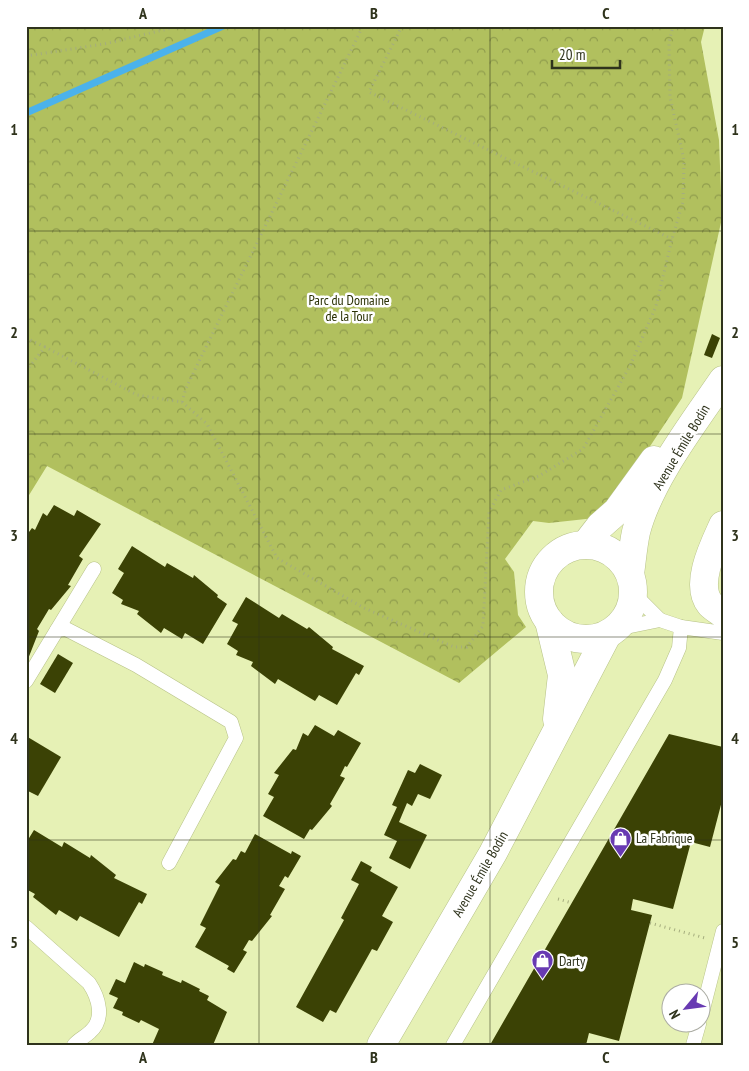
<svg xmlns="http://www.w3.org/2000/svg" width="749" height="1071" font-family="'PT Sans Narrow',sans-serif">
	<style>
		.park { fill: url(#park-crowns) }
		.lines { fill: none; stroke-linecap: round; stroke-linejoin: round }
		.stream { stroke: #4bb2eb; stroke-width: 7 }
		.building { fill: #3b4205 }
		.lane-casing { stroke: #b7c287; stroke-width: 15 }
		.street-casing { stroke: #b7c287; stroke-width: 29 }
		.secondary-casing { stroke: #b7c287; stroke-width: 29 }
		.path { stroke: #a5ad7e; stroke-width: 3; stroke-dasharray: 1 4; stroke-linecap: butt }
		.lane { stroke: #fff; stroke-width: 14 }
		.street { stroke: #fff; stroke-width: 28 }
		.secondary { stroke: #fff; stroke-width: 28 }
		.grid { fill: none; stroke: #2f331c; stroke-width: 1; stroke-opacity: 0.55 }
		.labels { text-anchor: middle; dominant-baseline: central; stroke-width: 5; stroke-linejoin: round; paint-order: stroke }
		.park-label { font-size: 14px; fill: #2b3105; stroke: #fff }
		.street-label { font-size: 14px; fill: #2f331c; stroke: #fff }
		.poi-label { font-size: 14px; fill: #2f331c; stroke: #fff; text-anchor: start }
		.neatline { fill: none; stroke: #2f331c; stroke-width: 2 }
		.grid-label { font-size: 16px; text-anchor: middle; font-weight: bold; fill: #2f331c }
	</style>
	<defs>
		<pattern id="park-crowns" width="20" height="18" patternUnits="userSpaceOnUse" patternTransform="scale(1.25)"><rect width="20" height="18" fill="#b1c05e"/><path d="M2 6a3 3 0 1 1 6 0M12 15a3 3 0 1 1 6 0" fill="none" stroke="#909d4d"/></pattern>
	</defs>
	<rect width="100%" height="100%" fill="#e6f1b5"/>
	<!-- park -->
	<polygon class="park" points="26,26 705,26 701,42 719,140 722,218 682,398 623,487 595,518 549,523 533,521 505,559 514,572 518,615 526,627 459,683 47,466 26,500"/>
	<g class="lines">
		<!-- stream -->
		<polyline class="stream" points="26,113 223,26"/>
	</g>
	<!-- building -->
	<g class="building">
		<polygon points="712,334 720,338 712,358 704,355"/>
		<polygon points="54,505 74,516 77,510 101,524 79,556 83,559 68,585 71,586 51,610 49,609 37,629 39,631 28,659 26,536 32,528 35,530 43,513 47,516"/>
		<polygon points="132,546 165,567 167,563 193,578 194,575 218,595 217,597 227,604 203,644 185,633 182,639 164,628 161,633 137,614 139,611 121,604 123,600 112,593 124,573 118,569"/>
		<polygon points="246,597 279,618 282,614 307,629 309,627 333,647 332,649 364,666 359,675 356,673 337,705 319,695 315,701 278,679 275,684 251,666 253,662 236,655 238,651 227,644 238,624 232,621"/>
		<polygon points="58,654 73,663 55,693 40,684"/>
		<polygon points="315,725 334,736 338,730 361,743 347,767 345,766 340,776 345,778 330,804 332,806 312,830 310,829 304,839 263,816 274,797 268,794 279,775 274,773 293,749 296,750 303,733 308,736"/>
		<polygon points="669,734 723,747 723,797 710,847 691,842 673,909 633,899 631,910 652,915 619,1041 589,1033 586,1045 490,1045"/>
		<polygon points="26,736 61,757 38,796 26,790"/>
		<polygon points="420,764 442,775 430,799 418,794 412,806 407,803 399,822 427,835 410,869 389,858 397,841 384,835 397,807 392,805 408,770 415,773"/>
		<polygon points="34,830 62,847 64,842 90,858 91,855 116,875 114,878 147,894 142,904 139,902 119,937 80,916 77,921 59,910 56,915 33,897 35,894 26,889 26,843"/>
		<polygon points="255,834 291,854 292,851 301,856 288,878 285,876 279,886 285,889 270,915 272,916 252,941 249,940 243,950 247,952 234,973 227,969 229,966 195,947 206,928 200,925 220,885 215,882 233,859 236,860 241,851 245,853"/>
		<polygon points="361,861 372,867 370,871 398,887 382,916 393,922 377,951 372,949 336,1013 330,1010 323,1022 296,1007 344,920 341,918 359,884 351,880"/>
		<polygon points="134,962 144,967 145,964 163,972 162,975 181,983 182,980 200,989 199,991 209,996 207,1000 227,1012 213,1045 152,1045 159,1029 141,1020 139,1023 122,1015 123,1012 113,1008 118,998 109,994 116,979 125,983"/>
	</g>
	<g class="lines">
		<defs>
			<g id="lane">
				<polyline points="634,594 660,620"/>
				<polyline points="616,629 660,620 681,627 723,633"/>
				<polyline points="57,630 94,569"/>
				<polyline points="26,681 57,630 66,629 136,665 231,722 236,738 169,863"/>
				<path d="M26 927 89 983C99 998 105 1019 90 1032 85 1037 79 1039 74 1045"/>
				<polyline points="702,1013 723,931"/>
				<polyline points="453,1045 665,680 679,648 681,627"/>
				<polyline points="693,1045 699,1024"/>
			</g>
			<path id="street" d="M723 525C714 545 694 584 710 604 714 608 719 611 723 614"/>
			<g id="secondary">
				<polyline points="586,544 600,526 617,511 654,460"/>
				<circle cx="586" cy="592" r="47"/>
				<path d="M630 574C632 560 633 546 636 532 649 481 693 424 723 380"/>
				<polyline points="549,621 562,675 557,719"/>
				<polyline points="381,1045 493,853 607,635"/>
			</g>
		</defs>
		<!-- lane casing -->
		<use href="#lane" class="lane-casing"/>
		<!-- street casing -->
		<use href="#street" class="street-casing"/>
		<!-- secondary casing -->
		<use href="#secondary" class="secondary-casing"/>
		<!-- path -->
		<g class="path">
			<polyline points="402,26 369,92 672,239"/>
			<polyline points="26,56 104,44 180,26"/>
			<polyline points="26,338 45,347"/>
			<polyline points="26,371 45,347 137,395 182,402 186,388 363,26"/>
			<polyline points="182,402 207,424 277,558 364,608 454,647 467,647 483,626 489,512 501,490 539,476 583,449 630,366 656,306 672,239 683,202 684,160 670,97 669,42 673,26"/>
			<polyline points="558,899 572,903"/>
			<polyline points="650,923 705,938"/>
		</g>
		<!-- lane -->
		<use href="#lane" class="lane"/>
		<!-- street -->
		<use href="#street" class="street"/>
		<!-- secondary -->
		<use href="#secondary" class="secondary"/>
	</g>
	<!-- grid -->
	<path class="grid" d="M259 26V1045M490 26V1045M26 231H723M26 434H723M26 637H723M26 840H723"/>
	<!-- icons -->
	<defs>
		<symbol id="shop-pin" viewBox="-11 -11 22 30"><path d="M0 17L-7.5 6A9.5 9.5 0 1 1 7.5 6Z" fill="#683ab2" stroke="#fff"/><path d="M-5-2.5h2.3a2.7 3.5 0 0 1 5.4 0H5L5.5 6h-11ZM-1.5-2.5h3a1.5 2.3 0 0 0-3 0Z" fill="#fff"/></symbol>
	</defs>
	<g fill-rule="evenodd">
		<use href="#shop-pin" x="608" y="826" width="25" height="34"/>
		<use href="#shop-pin" x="530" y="948" width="25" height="34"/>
	</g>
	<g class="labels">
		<!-- park labels -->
		<g class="park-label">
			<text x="349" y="300">Parc du Domaine<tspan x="349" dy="16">de la Tour</tspan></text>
		</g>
		<!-- street labels -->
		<g class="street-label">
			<text transform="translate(681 447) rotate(-59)">Avenue Émile Bodin</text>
			<text transform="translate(480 874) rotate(-60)">Avenue Émile Bodin</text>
		</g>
		<!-- poi labels -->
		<g class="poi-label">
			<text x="636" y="838">La Fabrique</text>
			<text x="559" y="961">Darty</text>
		</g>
	</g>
	<!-- border -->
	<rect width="749" height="1071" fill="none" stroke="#ffffff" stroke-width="55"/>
	<!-- north arrow -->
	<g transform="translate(686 1008) rotate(241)"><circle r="24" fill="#ffffff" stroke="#acada4"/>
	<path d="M0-4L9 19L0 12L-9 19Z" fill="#683ab2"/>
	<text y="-8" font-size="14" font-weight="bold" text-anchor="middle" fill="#2f331c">N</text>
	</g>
	<!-- scale -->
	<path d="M552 60v8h68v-8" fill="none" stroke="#2f331c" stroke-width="2.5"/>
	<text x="559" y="60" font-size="15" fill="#2f331c" stroke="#ffffff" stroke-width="4" paint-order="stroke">20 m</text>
	<rect x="28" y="28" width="694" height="1016" class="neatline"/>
	<g class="grid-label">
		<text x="143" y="19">A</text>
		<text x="374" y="19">B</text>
		<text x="606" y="19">C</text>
		<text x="14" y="135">1</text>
		<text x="735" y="135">1</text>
		<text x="14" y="338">2</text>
		<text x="735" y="338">2</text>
		<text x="14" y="541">3</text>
		<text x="735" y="541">3</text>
		<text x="14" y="744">4</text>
		<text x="735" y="744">4</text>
		<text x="14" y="948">5</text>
		<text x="735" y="948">5</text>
		<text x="143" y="1063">A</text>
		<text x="374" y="1063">B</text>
		<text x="606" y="1063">C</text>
	</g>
</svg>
